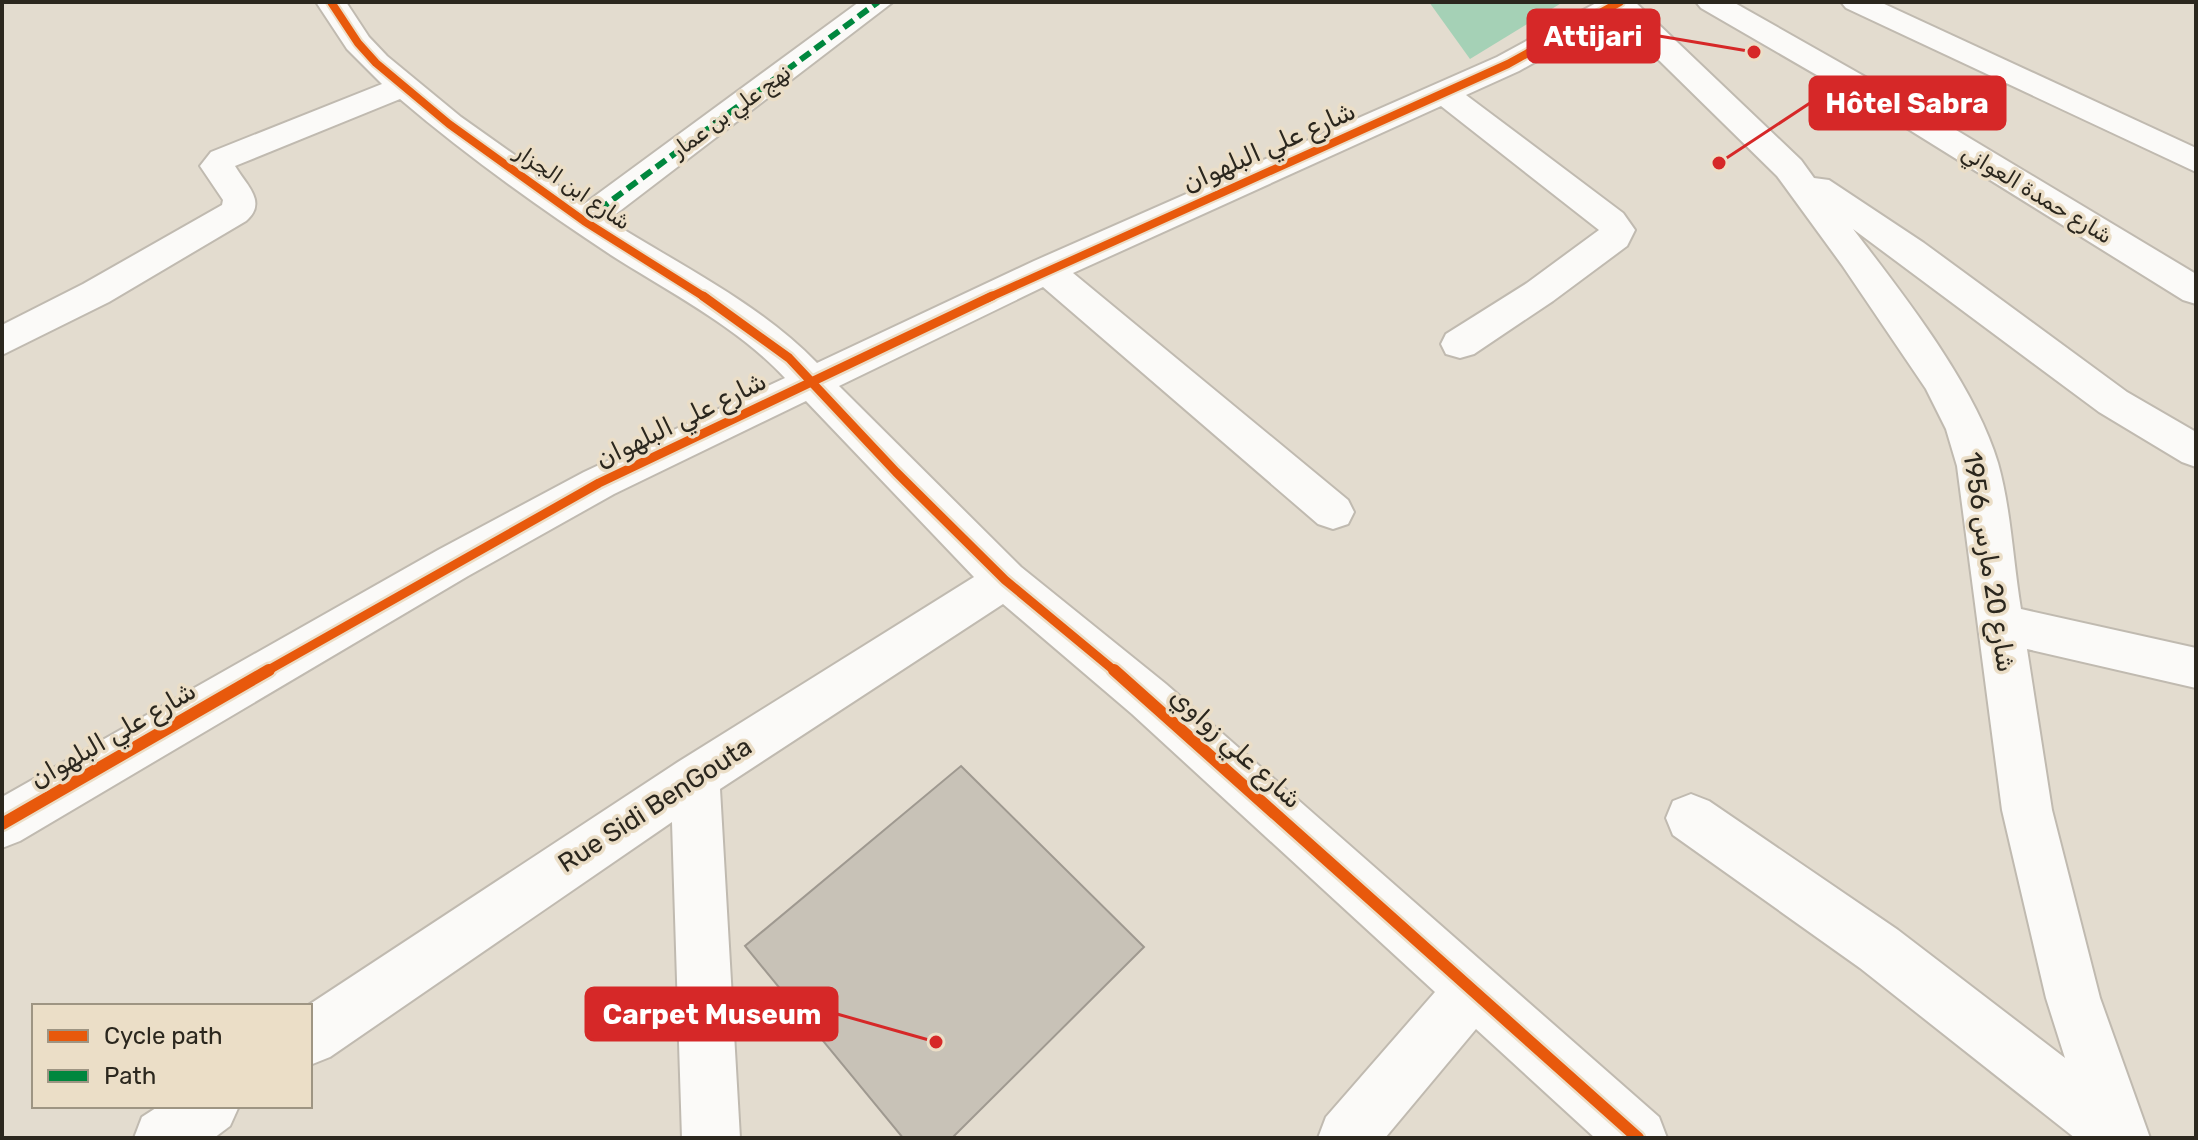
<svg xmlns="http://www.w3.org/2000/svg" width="2198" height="1140" font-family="Rubik,Cairo,sans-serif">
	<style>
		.green { fill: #a5d1b6 }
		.building { fill: #c8c2b7; stroke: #9f9990; stroke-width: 2 }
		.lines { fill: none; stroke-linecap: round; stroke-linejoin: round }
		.minor-casing { stroke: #c0bab0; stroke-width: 4 }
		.minor { fill: #fbfaf8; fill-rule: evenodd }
		.quiet { stroke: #00873e; stroke-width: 6; stroke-dasharray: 12 6; stroke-linecap: butt }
		.cycleway-far2-casing { stroke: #ebdec7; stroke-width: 12 }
		.cycleway-far1-casing { stroke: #ebdec7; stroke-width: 14 }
		.cycleway-casing { stroke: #ebdec7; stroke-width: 17 }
		.cycleway-far2 { stroke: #e8590c; stroke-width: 8 }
		.cycleway-far1 { stroke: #e8590c; stroke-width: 9 }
		.cycleway { stroke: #e8590c; stroke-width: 12 }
		.labels { text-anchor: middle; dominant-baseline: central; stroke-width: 7; stroke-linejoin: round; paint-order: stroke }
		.far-street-label { font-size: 22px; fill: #2b271e; stroke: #ebdec7 }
		.street-label { font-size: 26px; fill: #2b271e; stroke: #ebdec7 }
		.leader { fill: none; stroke: #d62828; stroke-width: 3 }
		.callout-dot { fill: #d62828; stroke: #ebdec7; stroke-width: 3 }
		.callout { fill: #d62828; stroke: #d62828; stroke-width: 3 }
		.callout-label { font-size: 28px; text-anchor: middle; font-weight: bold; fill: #fff }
	</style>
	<rect width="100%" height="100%" fill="#e3dccf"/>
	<!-- green -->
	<polygon class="green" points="1429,2 1563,2 1470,59"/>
	<!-- building -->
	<polygon class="building" points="961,766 1144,947 952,1138 903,1138 745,946"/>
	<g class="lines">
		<defs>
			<g id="minor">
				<path d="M316 2H346L369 37 387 56 461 117 584 204 859 2H893L608 220C678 264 759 303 817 363L1034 261 1497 57 1598 2H1635L1801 160 1814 178 1829 180 1924 243 2127 392 2196 432V467L2182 462 2099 412 1853 229C1903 294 1975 385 1998 463 2011 509 2013 561 2021 609L2196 648V688L2027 649 2052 810 2100 998 2150 1138H2075L1860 968 1673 835 1666 818 1673 801 1691 794 1709 801 1898 930 2065 1058 2046 998 2002 810 1957 466 1946 429 1926 389 1842 265 1777 176 1615 17 1519 71 1466 95 1623 213 1635 230 1627 246 1553 301 1474 354 1460 358 1446 354 1441 344 1446 334 1527 283 1599 230 1441 106 1073 273 1348 500 1354 512 1348 524 1333 529 1318 524 1043 287 839 386 1021 567 1166 684 1659 1117 1667 1138H1595L1476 1029 1385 1138H1318L1326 1117 1435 992 1132 714 1003 604 720 789 740 1138H682L672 822 330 1057 310 1065V1006H307L678 762 974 577 806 401 614 494 468 576 20 841 2 848V797L438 550 584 472 785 378C738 327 669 292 611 255 538 207 467 156 400 99L235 166C246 185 268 202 246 221L109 302 2 355V325L83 284 222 205 223 200 200 166 211 152 382 84 347 49Z"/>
				<polygon points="1696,2 1733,2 1906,100 2196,274 2196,304 2183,300 1884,114 1701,8"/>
				<polygon points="1841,2 1880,2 2196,148 2196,172 1846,8"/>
				<polygon points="159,1106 239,1106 230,1126 214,1138 134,1138 142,1117"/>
			</g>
		</defs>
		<!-- minor casing -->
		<use href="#minor" class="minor-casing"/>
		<!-- minor -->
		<use href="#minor" class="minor"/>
		<!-- quiet -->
		<polyline class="quiet" points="584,221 878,2"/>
		<defs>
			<g id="cycleway-far2">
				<polyline points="331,2 358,43 376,63 449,124 584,221 706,298"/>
				<polyline points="988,298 1508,64 1620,2"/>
			</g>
			<g id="cycleway-far1">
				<polyline points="703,296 789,358 896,472 1005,580 1116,672"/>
				<polyline points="265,672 599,483 992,296"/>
			</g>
			<g id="cycleway">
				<polyline points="1114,670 1638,1138"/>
				<polyline points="2,824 269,670"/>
			</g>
		</defs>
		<!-- cycleway-far2 casing -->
		<use href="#cycleway-far2" class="cycleway-far2-casing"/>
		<!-- cycleway-far1 casing -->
		<use href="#cycleway-far1" class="cycleway-far1-casing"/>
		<!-- cycleway casing -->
		<use href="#cycleway" class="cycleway-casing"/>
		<!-- cycleway-far2 -->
		<use href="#cycleway-far2" class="cycleway-far2"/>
		<!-- cycleway-far1 -->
		<use href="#cycleway-far1" class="cycleway-far1"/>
		<!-- cycleway -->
		<use href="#cycleway" class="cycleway"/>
	</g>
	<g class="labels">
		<!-- far-street labels -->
		<g class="far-street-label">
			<text transform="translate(731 111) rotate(-36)">نهج علي بن عمار</text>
			<text transform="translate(573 187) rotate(34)">شارع ابن الجزار</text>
			<text transform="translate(2037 194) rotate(31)">شارع حمدة العواني</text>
		</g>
		<!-- street labels -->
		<g class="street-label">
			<text transform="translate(1269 147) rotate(-24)">شارع علي البلهوان</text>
			<text transform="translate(681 420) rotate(-26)">شارع علي البلهوان</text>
			<text transform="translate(1989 562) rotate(81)">شارع 20 مارس 1956</text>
			<text transform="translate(113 735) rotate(-30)">شارع علي البلهوان</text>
			<text transform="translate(1236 748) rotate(42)">شارع علي زواوي</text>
			<text transform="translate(655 805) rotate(-33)">Rue Sidi BenGouta</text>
		</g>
	</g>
	<!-- callouts -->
	<path class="leader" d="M1754 52L1659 36M1719 163L1810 103M936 1042L837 1014"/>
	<g class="callout-dot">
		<circle cx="1754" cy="52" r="8"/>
		<circle cx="1719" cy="163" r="8"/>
		<circle cx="936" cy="1042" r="8"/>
	</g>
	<g class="callout">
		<rect x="1528" y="10" width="131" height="52" rx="8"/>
		<rect x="1810" y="77" width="195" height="52" rx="8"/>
		<rect x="586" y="988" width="251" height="52" rx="8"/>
	</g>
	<g class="callout-label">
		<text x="1593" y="46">Attijari</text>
		<text x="1907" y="113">Hôtel Sabra</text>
		<text x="712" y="1024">Carpet Museum</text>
	</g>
	<!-- border -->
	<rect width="2198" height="1140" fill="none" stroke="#2b271e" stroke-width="8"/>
	<!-- legend -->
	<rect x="32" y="1004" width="280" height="104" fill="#ebdec7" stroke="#9e9583" stroke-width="2"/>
	<rect x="48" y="1030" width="40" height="12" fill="#e8590c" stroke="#9e9583" stroke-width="2"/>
	<text x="104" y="1044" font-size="24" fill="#2b271e">Cycle path</text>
	<rect x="48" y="1070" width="40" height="12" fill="#00873e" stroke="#9e9583" stroke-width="2"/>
	<text x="104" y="1084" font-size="24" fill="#2b271e">Path</text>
</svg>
